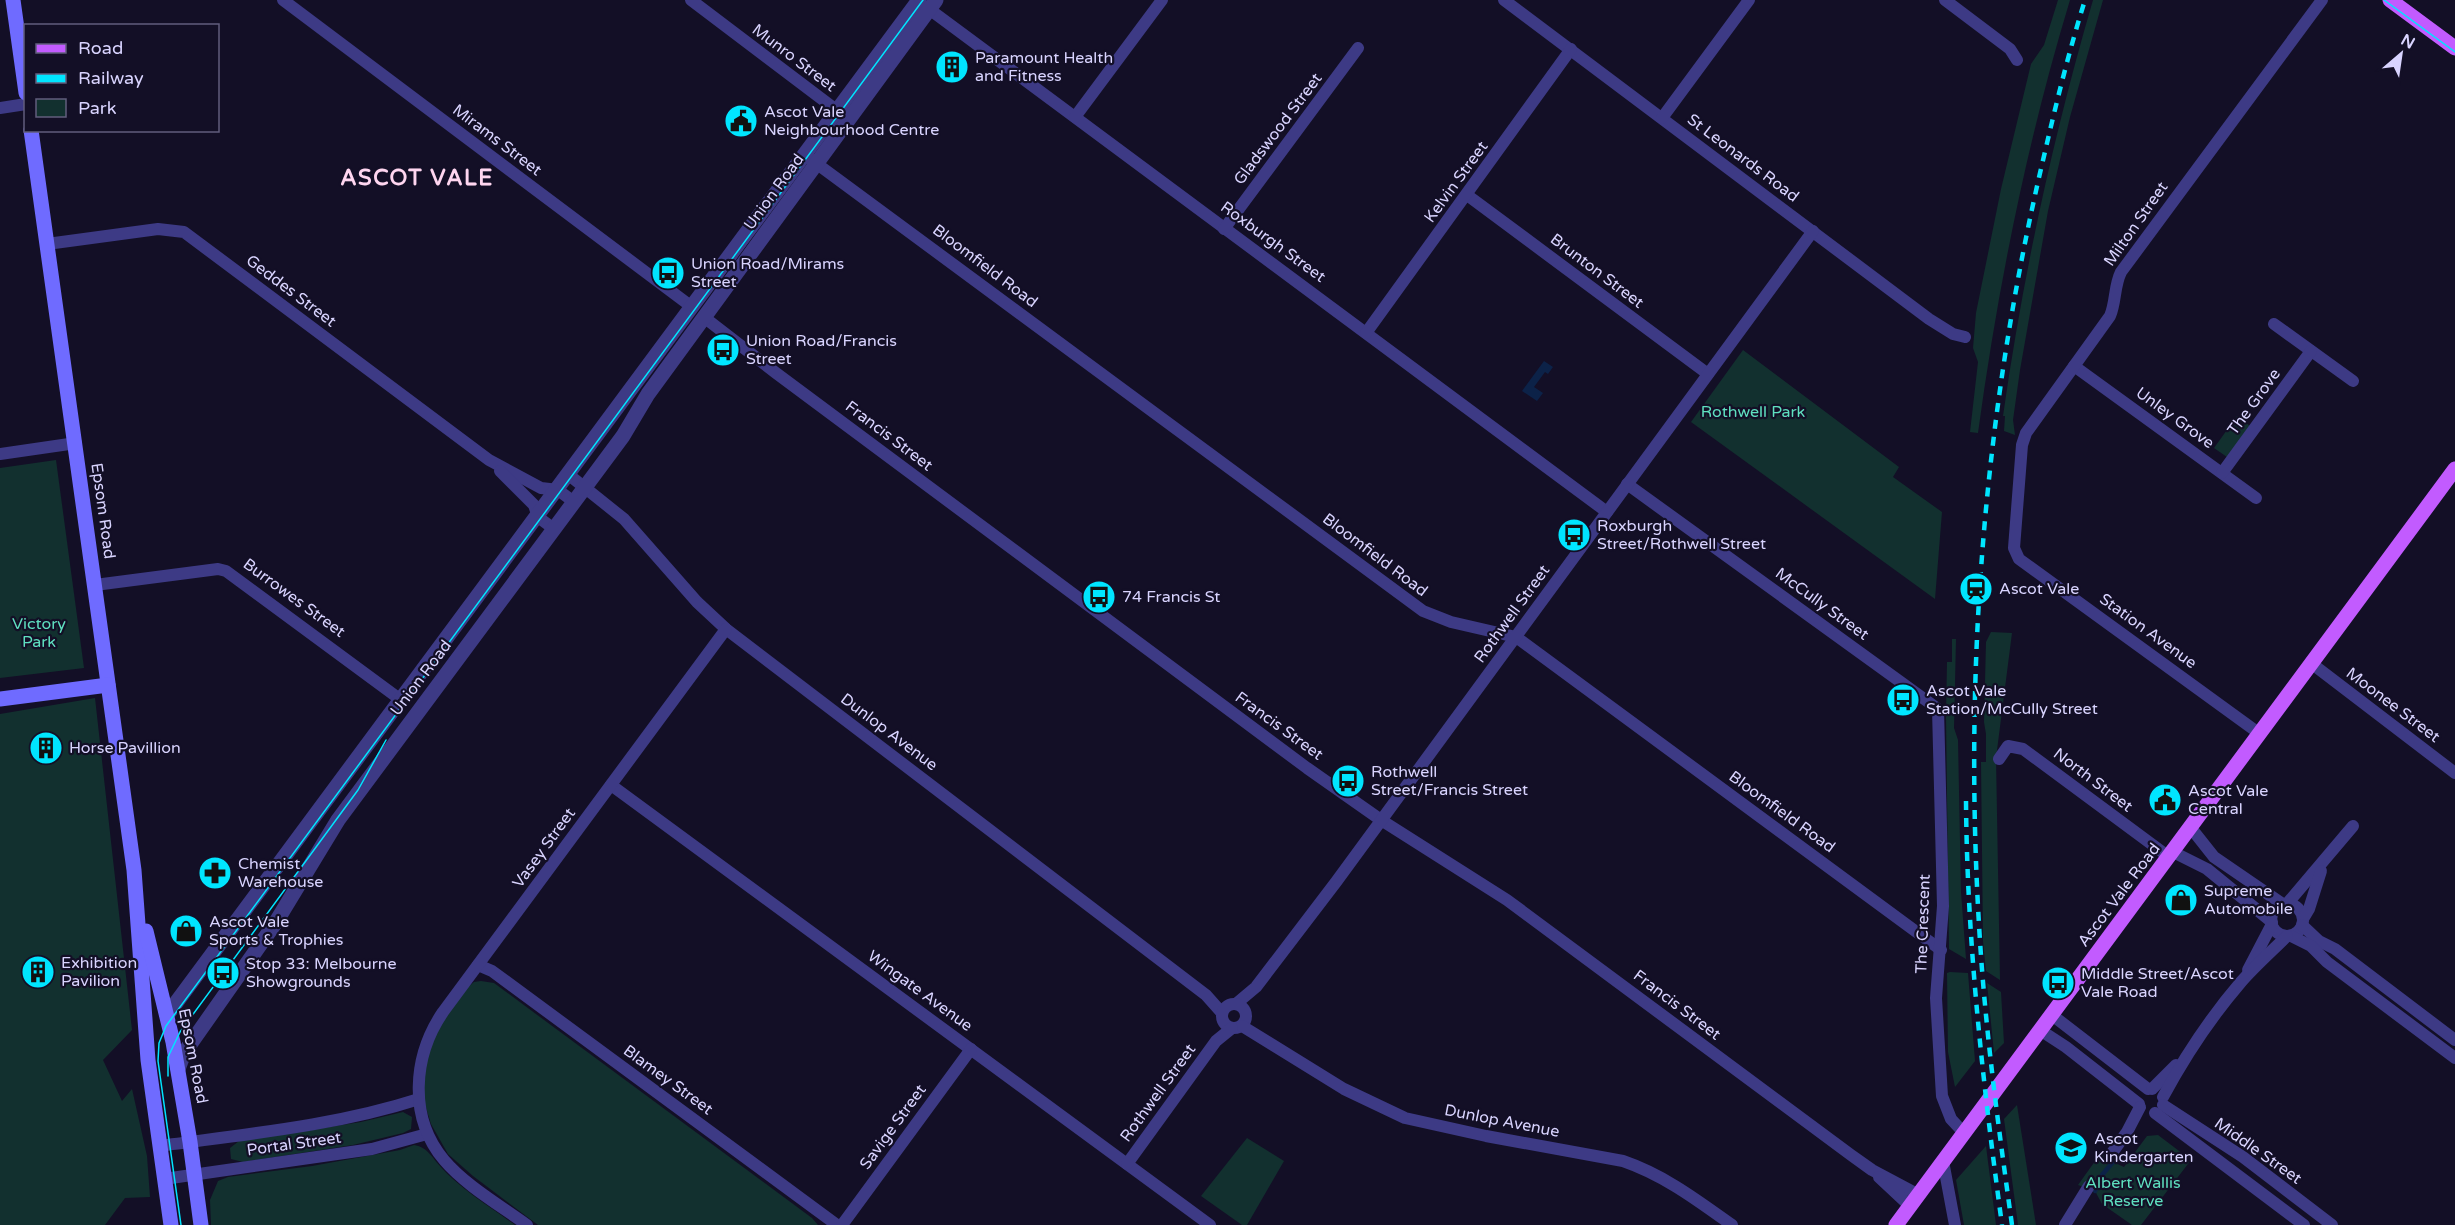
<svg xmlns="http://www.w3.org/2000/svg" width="2455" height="1225" font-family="'Varela Round',sans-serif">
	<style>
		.green { fill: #12302f }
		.water { fill: #0c2248 }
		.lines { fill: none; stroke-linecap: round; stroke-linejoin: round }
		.stream { stroke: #0c2248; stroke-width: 4.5 }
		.minor { stroke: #3d3a85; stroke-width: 12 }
		.tertiary { stroke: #3d3a85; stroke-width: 15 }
		.secondary { stroke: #6f6bff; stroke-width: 15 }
		.primary { stroke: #c25bff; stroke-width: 15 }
		.tram { stroke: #00e5ff; stroke-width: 1.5 }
		.rail { stroke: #00e5ff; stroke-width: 4.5; stroke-dasharray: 9 8; stroke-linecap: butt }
		.labels { text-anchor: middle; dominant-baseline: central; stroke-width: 4.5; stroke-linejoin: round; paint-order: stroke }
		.street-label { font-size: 16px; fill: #d9d4ff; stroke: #130f26 }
		.poi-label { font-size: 16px; fill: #d9d4ff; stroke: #130f26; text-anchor: start }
		.park-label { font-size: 16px; fill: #5fe0c0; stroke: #130f26 }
		.district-label { font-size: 22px; font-weight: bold; letter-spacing: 1.5px; fill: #ffd6f0; stroke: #130f26 }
	</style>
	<rect width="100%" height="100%" fill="#130f26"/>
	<!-- green -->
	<g class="green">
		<path d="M2058 0H2070C2027 142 1998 286 1978 433L1970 432 1978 362 1973 348 1976 313 2001 189 2031 64 2044 45Z"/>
		<path d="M2093 0H2103L2070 117 2048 211 2020 370 2013 420 2015 435 2004 431 2005 416H2003C2023 275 2053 137 2093 0Z"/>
		<polygon points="1743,350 1899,467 1893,477 1942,512 1935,599 1691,422"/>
		<polygon points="2237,416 2250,426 2227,457 2214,448"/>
		<polygon points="56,460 84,668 0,678 0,468"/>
		<polygon points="1991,632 2012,633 1996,758 2000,980 1986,971 1983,941 1981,762 1986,762 1986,734 1984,722 1986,642"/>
		<polygon points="1952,639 1956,639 1954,728 1958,740 1961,892 1966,959 1949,949 1946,717 1947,662 1952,662"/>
		<polygon points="95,698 132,1030 103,1060 122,1101 132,1089 147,1156 150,1197 125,1198 105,1225 0,1225 0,714"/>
		<polygon points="1950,972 1968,973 1975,1061 1955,1087 1948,1052 1947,973"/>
		<polygon points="481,981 494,983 812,1218 818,1225 538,1225 473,1176 448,1154 431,1124 424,1101 423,1085 428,1052 442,1022 468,987 474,982"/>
		<polygon points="1987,983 2001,992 2004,1043 1994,1053"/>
		<polygon points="2017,1105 2036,1225 2018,1225 2004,1119"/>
		<polygon points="403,1112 412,1117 411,1129 403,1133 353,1145 243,1162 231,1159 230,1148 239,1141 361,1122"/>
		<polygon points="2158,1135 2191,1160 2141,1225 2132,1225 2102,1204 2095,1191 2078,1185 2103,1150 2113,1162 2124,1167 2147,1136"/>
		<polygon points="1247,1138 1284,1161 1247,1225 1242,1225 1201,1196"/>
		<path d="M414 1145C427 1147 431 1156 439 1165 460 1189 489 1206 515 1225H211L210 1200 218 1181 228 1177 312 1166 400 1150Z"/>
		<polygon points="1986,1146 1996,1225 1964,1225 1956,1180"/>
	</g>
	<!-- water -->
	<polygon class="water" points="1544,361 1553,367 1548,374 1545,372 1534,387 1543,393 1537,401 1522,391"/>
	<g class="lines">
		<!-- stream -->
		<polyline class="stream" points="2095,1191 2102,1175 2113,1162"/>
		<!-- minor -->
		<g class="minor">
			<polyline points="283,0 692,307"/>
			<polyline points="691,0 843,115"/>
			<polyline points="1504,0 1929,319 1953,334 1965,337"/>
			<polyline points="1945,0 2010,49 2017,60"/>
			<polyline points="929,9 1607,512"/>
			<polyline points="0,108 26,104"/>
			<polyline points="1075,117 1162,0"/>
			<polyline points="1662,118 1749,0"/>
			<polyline points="809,158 1423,611 1451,622 1516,637 1941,950"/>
			<polyline points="1467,195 1708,374"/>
			<polyline points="1224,229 1358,48"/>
			<polyline points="47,244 158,229 184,232 489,460 541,488 558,490 574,502"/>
			<polyline points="705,318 776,373 1307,768 1381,820 1507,900 1851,1155 1872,1170 1919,1195"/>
			<polyline points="2274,324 2353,381"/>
			<polyline points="1366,333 1571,49"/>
			<polyline points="2074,366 2256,498"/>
			<polyline points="0,454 76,443"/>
			<polyline points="500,471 534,505 538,517 554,529"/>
			<polyline points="2222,473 2311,351"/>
			<polyline points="569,475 624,519 697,602 726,629 1206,995 1222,1013"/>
			<polyline points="1627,484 1938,709 1943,906 1936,998 1942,1096 1951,1119 1964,1133"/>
			<polyline points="95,585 218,569 226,571 401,700"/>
			<polyline points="2311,663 2455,773"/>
			<path d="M2260 734 2019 559 2014 548 2022 445 2026 433 2110 316C2116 302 2114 286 2121 272L2322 0"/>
			<polyline points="1999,759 2008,746 2023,749 2169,857"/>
			<polyline points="611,785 1210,1225"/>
			<polyline points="2191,828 2214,857 2284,905"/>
			<polyline points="2173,852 2207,869 2272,922"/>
			<circle cx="2287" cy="920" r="16"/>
			<polyline points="2286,905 2353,826"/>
			<polyline points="2303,919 2309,909 2321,871"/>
			<polyline points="2302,925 2319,941 2335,949 2455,1040"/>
			<polyline points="2291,936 2311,946 2327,962 2455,1058"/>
			<polyline points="478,965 492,971 837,1225"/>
			<polyline points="2248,970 2272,924"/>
			<polyline points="1237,1003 1256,987 1336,882 1813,231"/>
			<circle cx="1234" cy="1016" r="12"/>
			<polyline points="2052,1015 2148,1089"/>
			<path d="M1242 1026 1344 1089 1405 1118 1486 1136 1623 1161C1664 1175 1697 1200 1732 1225"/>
			<polyline points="2040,1030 2066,1047 2139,1104"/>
			<polyline points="2152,1089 2176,1065"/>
			<path d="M2163 1097C2185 1056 2211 1017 2241 982 2255 966 2272 951 2287 936"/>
			<polyline points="2163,1105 2243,1157 2332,1225"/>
			<polyline points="2155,1113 2304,1225"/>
			<path d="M159 1146C247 1134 335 1126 419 1099"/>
			<polyline points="2112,1153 2127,1132 2140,1107"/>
			<polyline points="1943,1161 1955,1225"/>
			<polyline points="1127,1164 1216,1041 1232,1028"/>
			<polyline points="1879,1177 1910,1206"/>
			<polyline points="164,1179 372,1149 427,1134"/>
			<path d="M527 1225C501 1206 465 1185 444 1160 408 1117 413 1056 443 1012L726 629"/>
			<polyline points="842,1225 971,1049"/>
			<polyline points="2065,1225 2089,1186"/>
		</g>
		<!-- tertiary -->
		<g class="tertiary">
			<polyline points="167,1015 919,0"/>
			<polyline points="178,1069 184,1053 276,922 338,820 623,436 648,394 936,0"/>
		</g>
		<!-- secondary -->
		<g class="secondary">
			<polyline points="13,0 26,93"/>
			<polyline points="31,130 134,870 148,1060 171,1225"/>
			<polyline points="0,699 108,685"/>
			<polyline points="146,931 173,1042 190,1142 201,1225"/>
		</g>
		<!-- primary -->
		<g class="primary">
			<polyline points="2390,0 2455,48"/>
			<polyline points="1896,1225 2455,469"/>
		</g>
		<!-- tram -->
		<g class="tram">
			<polyline points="2384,0 2455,52"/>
			<polyline points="168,1076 168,1057 180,1032 358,790 386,740"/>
			<polyline points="181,1225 158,1061 159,1043 166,1026 923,0"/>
		</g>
		<!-- rail -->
		<g class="rail">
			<path d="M1966 801C1967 943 1983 1084 2002 1225"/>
			<path d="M2012 1225C1999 1131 1986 1036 1980 941 1963 678 1983 413 2044 156 2056 104 2069 51 2085 0"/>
		</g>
	</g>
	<!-- icons -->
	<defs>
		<symbol id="building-disc" viewBox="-11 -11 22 22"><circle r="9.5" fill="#00e5ff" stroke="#130f26"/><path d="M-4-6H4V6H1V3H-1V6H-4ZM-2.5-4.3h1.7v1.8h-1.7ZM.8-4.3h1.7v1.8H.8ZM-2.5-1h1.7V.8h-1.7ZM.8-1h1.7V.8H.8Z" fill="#111"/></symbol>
		<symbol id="civic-disc" viewBox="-11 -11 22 22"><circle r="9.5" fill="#00e5ff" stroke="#130f26"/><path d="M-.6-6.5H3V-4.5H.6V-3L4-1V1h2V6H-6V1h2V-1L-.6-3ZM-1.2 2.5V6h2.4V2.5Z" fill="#111"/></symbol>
		<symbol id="bus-disc" viewBox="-11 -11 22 22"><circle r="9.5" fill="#00e5ff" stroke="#130f26"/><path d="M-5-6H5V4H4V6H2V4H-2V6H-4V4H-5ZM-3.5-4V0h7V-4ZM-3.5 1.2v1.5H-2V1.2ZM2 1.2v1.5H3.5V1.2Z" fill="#111"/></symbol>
		<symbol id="station-disc" viewBox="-11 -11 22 22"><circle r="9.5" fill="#00e5ff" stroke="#130f26"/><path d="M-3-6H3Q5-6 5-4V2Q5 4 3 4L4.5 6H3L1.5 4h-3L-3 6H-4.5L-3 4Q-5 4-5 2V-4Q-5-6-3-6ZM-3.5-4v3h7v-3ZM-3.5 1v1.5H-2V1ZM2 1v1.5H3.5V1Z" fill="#111"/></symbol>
		<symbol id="pharmacy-disc" viewBox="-11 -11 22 22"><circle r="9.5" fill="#00e5ff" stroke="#130f26"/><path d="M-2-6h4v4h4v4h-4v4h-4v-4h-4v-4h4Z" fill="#111"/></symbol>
		<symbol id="shop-disc" viewBox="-11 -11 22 22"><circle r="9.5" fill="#00e5ff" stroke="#130f26"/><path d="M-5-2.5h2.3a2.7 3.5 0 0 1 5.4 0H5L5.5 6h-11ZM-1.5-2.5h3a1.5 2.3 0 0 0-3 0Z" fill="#111"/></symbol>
		<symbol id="school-disc" viewBox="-11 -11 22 22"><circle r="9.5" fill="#00e5ff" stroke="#130f26"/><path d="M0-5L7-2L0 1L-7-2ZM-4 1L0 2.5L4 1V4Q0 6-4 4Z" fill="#111"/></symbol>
	</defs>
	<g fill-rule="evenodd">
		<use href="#building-disc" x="933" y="48" width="38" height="38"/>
		<use href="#civic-disc" x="722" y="102" width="38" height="38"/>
		<use href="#bus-disc" x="649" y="254" width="38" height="38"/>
		<use href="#bus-disc" x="704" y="331" width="38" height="38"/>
		<use href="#bus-disc" x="1555" y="516" width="38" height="38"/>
		<use href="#station-disc" x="1957" y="570" width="38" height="38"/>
		<use href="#bus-disc" x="1080" y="578" width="38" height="38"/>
		<use href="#bus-disc" x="1884" y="681" width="38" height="38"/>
		<use href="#building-disc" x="27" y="729" width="38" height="38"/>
		<use href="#bus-disc" x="1329" y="762" width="38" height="38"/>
		<use href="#civic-disc" x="2146" y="781" width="38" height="38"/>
		<use href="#pharmacy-disc" x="196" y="854" width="38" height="38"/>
		<use href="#shop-disc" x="2162" y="881" width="38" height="38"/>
		<use href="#shop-disc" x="167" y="912" width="38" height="38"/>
		<use href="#building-disc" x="19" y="953" width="38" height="38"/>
		<use href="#bus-disc" x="204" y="954" width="38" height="38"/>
		<use href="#bus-disc" x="2039" y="964" width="38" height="38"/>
		<use href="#school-disc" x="2052" y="1129" width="38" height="38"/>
	</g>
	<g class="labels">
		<!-- street labels -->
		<g class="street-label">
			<text transform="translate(794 58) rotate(37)">Munro Street</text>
			<text transform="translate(1278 129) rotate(-53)">Gladswood Street</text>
			<text transform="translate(497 140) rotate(37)">Mirams Street</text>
			<text transform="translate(1743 158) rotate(37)">St Leonards Road</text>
			<text transform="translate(1456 182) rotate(-54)">Kelvin Street</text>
			<text transform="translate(774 192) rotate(-54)">Union Road</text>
			<text transform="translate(2136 224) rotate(-55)">Milton Street</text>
			<text transform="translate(1273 242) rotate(36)">Roxburgh Street</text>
			<text transform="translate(985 266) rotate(37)">Bloomfield Road</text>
			<text transform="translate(1597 271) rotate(37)">Brunton Street</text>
			<text transform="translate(291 291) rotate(37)">Geddes Street</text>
			<text transform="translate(2254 402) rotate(-54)">The Grove</text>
			<text transform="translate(2175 418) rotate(36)">Unley Grove</text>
			<text transform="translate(889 436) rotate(37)">Francis Street</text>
			<text transform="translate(103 511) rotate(82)">Epsom Road</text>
			<text transform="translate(1375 555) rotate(37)">Bloomfield Road</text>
			<text transform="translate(294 598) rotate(36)">Burrowes Street</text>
			<text transform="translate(1822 604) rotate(36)">McCully Street</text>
			<text transform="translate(1512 614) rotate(-54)">Rothwell Street</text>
			<text transform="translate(2148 631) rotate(36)">Station Avenue</text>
			<text transform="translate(421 678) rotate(-53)">Union Road</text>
			<text transform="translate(2393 705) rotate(37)">Moonee Street</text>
			<text transform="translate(1279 726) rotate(36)">Francis Street</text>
			<text transform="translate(889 732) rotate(37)">Dunlop Avenue</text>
			<text transform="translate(2093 780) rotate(37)">North Street</text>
			<text transform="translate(1782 812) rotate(36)">Bloomfield Road</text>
			<text transform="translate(544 848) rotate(-54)">Vasey Street</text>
			<text transform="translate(2119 895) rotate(-53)">Ascot Vale Road</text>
			<text transform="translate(1923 924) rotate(-88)">The Crescent</text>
			<text transform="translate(920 991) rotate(36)">Wingate Avenue</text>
			<text transform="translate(1677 1005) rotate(37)">Francis Street</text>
			<text transform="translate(193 1056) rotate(79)">Epsom Road</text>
			<text transform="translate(668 1080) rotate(36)">Blamey Street</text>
			<text transform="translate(1158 1093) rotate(-54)">Rothwell Street</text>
			<text transform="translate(1502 1121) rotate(11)">Dunlop Avenue</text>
			<text transform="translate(893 1127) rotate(-54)">Savige Street</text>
			<text transform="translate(294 1144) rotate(-8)">Portal Street</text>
			<text transform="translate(2258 1151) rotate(35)">Middle Street</text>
		</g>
		<!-- poi labels -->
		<g class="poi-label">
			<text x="975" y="58">Paramount Health<tspan x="975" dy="18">and Fitness</tspan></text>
			<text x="764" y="112">Ascot Vale<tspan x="764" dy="18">Neighbourhood Centre</tspan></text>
			<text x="691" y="264">Union Road/Mirams<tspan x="691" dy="18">Street</tspan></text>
			<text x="746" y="341">Union Road/Francis<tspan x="746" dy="18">Street</tspan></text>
			<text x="1597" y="526">Roxburgh<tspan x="1597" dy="18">Street/Rothwell Street</tspan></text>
			<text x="1999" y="589">Ascot Vale</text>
			<text x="1122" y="597">74 Francis St</text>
			<text x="1926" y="691">Ascot Vale<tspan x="1926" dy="18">Station/McCully Street</tspan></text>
			<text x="69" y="748">Horse Pavillion</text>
			<text x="1371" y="772">Rothwell<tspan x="1371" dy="18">Street/Francis Street</tspan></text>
			<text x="2188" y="791">Ascot Vale<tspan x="2188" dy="18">Central</tspan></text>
			<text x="238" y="864">Chemist<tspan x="238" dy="18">Warehouse</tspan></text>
			<text x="2204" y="891">Supreme<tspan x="2204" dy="18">Automobile</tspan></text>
			<text x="209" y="922">Ascot Vale<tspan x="209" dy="18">Sports &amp; Trophies</tspan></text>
			<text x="61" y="963">Exhibition<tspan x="61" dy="18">Pavilion</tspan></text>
			<text x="246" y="964">Stop 33: Melbourne<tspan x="246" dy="18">Showgrounds</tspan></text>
			<text x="2081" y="974">Middle Street/Ascot<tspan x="2081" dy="18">Vale Road</tspan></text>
			<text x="2094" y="1139">Ascot<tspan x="2094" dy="18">Kindergarten</tspan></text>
		</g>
		<!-- park labels -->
		<g class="park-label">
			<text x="1753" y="412">Rothwell Park</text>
			<text x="39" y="624">Victory<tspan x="39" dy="18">Park</tspan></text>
			<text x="2133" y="1183">Albert Wallis<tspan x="2133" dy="18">Reserve</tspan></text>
		</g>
		<!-- district labels -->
		<g class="district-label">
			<text x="417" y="178">ASCOT VALE</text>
		</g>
	</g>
	<!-- legend -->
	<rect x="24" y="24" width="195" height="108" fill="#130f26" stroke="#625e7d" stroke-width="1.5"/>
	<rect x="36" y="44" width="30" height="9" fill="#c25bff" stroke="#625e7d" stroke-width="1.5"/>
	<text x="78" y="54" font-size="18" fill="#d9d4ff">Road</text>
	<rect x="36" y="74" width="30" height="9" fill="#00e5ff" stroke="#625e7d" stroke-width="1.5"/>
	<text x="78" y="84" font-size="18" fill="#d9d4ff">Railway</text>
	<rect x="36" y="99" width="30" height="18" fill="#12302f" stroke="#625e7d" stroke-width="1.5"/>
	<text x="78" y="114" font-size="18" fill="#d9d4ff">Park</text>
	<!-- north arrow -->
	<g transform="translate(2401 54) rotate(29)" stroke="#130f26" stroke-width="4.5" paint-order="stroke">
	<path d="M0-4.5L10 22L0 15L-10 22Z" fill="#d9d4ff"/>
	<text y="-9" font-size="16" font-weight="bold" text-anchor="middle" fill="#d9d4ff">N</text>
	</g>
</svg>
